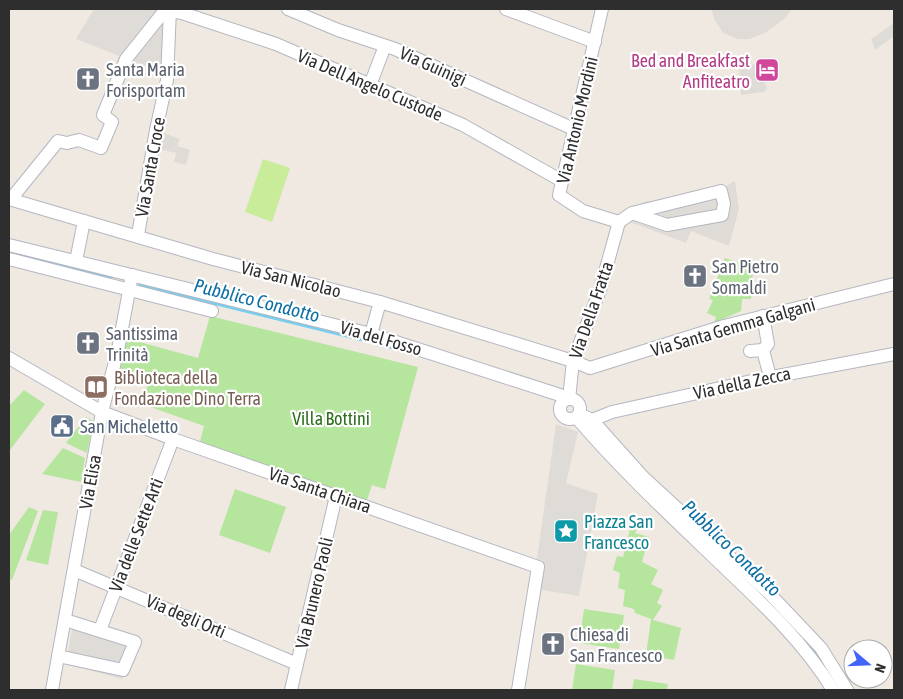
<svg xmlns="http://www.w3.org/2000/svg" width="903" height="699" font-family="'Asap Condensed',sans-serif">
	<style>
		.green { fill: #b6e59e }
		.pitch { fill: #c9ec9a }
		.plaza { fill: #dfdcd8 }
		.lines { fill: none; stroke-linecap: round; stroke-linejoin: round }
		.stream { stroke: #75cff0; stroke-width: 3 }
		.minor-casing { stroke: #b4b7c1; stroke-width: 14 }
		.minor { stroke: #fff; stroke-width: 12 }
		.labels { text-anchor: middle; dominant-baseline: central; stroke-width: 4.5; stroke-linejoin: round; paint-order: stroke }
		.hotel-label { font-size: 18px; fill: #b23c85; stroke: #fff; text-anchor: end }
		.street-label { font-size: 18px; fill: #2e2e2e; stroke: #fff }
		.worship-label { font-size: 18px; fill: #5b616d; stroke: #fff; text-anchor: start }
		.education-label { font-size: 18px; fill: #785e54; stroke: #fff; text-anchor: start }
		.park-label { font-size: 18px; fill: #2c6e1b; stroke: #fff }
		.service-label { font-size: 18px; fill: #4e5e75; stroke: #fff; text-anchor: start }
		.culture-label { font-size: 18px; fill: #0d838f; stroke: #fff; text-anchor: start }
		.water-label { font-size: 19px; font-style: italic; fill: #0d6fa3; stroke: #fff }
	</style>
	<rect width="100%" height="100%" fill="#efe9e1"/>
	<!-- green -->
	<g class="green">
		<polygon points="725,258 753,268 751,299 742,299 741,311 714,323 716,317 707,313 713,300 709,299"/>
		<polygon points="210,316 418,367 385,489 372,485 366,503 199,446 204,426 142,404 150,378 120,368 125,338 198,358"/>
		<polygon points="24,390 45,404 10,450 9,406"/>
		<polygon points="86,417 93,421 87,453 66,443"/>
		<polygon points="63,448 85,458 81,482 42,474"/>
		<polygon points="235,489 286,507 270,553 219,535"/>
		<polygon points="29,507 38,511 12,580 9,579 9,535"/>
		<polygon points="43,510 58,512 48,565 26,560"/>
		<polygon points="632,521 639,525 635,533 649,537 642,562 658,570 651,584 663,590 657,603 662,606 653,620 681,628 674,660 646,655 651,619 635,613 634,609 623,606 625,590 618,588 620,573 613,570 617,556 623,557"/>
		<polygon points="584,609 624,615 619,649 579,643"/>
		<polygon points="576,664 615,670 612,690 572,690"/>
		<polygon points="634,679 668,684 667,690 632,690"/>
	</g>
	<!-- pitch -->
	<polygon class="pitch" points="263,159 290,168 272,222 245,212"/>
	<!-- plaza -->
	<g class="plaza">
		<polygon points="94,9 174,9 163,73 76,39"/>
		<polygon points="711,9 792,9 784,19 765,33 749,39 738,39 723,33 715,20"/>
		<polygon points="894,23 894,36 875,50 871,39"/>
		<polygon points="757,64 767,89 764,92 741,95 739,65"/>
		<polygon points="156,130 180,139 177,146 190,150 186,165 174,162 176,153 154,148"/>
		<polygon points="735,181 739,209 729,246 691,231 686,243 627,221 620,213 644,202 716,192"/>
		<polygon points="556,424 578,432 566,483 598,494 579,596 530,588 536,566"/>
		<polygon points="74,619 141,641 122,679 66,664"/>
	</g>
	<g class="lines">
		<!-- stream -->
		<g class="stream">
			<polyline points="18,254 112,277"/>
			<polyline points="140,285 367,341"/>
			<polyline points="379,344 400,350"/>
			<polyline points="800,635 819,656"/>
		</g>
		<defs>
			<g id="minor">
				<polyline points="288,9 338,30 395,49 576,130"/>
				<polyline points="506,9 595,42"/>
				<polyline points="602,9 559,195 583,211 619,222"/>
				<polyline points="169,11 182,13 276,44 463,125 562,181"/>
				<polyline points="370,85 385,46"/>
				<polyline points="9,199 213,259 380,302 573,361 590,368 724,326 894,284"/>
				<polyline points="11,199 58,141 67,143 79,140 101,148 112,122 103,115 126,59 166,9"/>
				<polyline points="619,222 632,213 721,191 724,204 722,215 667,225 632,213"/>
				<polyline points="138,235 156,130 167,80 170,9"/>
				<polyline points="9,245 371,334 560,395 566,399"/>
				<polyline points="9,259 212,311"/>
				<polyline points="76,261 84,221"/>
				<polyline points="763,316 768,344 763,350 770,377"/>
				<polyline points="371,334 380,302"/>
				<polyline points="750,351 763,350"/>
				<polyline points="9,358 102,412 173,439 538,567 518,690"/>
				<circle cx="570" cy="409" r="10"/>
				<polyline points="569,399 573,361 600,290 619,222"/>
				<polyline points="579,414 592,420 643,477 768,592 821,648 847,690"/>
				<path d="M576 417C622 471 674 519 725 568 765 606 804 643 833 690"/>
				<polyline points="592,420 612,412 756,380 894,354"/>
				<polyline points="74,570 297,664"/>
				<polyline points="100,630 173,439"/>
				<polyline points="58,656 123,670 135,642 65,620"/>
				<polyline points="52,690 102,412 118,350 132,275"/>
				<polyline points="291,690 336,496"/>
			</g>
		</defs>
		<!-- minor casing -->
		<use href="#minor" class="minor-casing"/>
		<!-- minor -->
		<use href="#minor" class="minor"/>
	</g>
	<!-- icons -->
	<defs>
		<symbol id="hotel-square" viewBox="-11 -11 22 22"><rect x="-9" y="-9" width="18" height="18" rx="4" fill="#d1479c" stroke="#fff"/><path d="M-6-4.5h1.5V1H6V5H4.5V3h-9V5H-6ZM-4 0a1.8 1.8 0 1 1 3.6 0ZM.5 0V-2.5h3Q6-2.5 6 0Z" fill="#fff"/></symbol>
		<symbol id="church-square" viewBox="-11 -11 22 22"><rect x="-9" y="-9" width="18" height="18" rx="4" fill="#6b7280" stroke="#fff"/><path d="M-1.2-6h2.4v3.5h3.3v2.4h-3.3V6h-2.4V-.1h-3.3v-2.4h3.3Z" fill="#fff"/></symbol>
		<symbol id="library-square" viewBox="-11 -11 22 22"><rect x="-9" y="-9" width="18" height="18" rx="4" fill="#8d6e63" stroke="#fff"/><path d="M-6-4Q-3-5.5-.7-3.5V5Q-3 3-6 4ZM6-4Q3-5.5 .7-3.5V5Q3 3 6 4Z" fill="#fff"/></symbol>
		<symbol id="civic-square" viewBox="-11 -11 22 22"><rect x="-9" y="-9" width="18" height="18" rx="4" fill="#5c6f8a" stroke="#fff"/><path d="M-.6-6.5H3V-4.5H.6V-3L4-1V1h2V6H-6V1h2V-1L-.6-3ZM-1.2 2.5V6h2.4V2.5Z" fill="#fff"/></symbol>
		<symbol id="sight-square" viewBox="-11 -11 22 22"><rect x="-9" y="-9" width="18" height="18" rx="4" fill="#0f9aa8" stroke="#fff"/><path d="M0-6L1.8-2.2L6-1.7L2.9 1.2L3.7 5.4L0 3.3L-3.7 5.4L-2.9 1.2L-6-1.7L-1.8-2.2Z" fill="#fff"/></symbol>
	</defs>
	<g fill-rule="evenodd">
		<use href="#hotel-square" x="753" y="56" width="28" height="28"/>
		<use href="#church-square" x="74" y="65" width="28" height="28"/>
		<use href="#church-square" x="681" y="262" width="28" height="28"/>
		<use href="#church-square" x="74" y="329" width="28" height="28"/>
		<use href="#library-square" x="82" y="373" width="28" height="28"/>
		<use href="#civic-square" x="48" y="412" width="28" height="28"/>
		<use href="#sight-square" x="552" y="517" width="28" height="28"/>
		<use href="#church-square" x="539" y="630" width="28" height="28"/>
	</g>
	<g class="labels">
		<!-- hotel labels -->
		<g class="hotel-label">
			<text x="750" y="60">Bed and Breakfast<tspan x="750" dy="21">Anfiteatro</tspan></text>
		</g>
		<!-- street labels -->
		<g class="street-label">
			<text transform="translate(433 66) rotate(24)">Via Guinigi</text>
			<text transform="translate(370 85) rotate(23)">Via Dell Angelo Custode</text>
			<text transform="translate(577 120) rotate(-77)">Via Antonio Mordini</text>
			<text transform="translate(150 167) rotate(-80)">Via Santa Croce</text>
			<text transform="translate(291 279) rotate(14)">Via San Nicolao</text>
			<text transform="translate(591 310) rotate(-71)">Via Della Fratta</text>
			<text transform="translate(733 327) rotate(-16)">Via Santa Gemma Galgani</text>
			<text transform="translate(381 338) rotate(16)">Via del Fosso</text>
			<text transform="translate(742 383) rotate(-12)">Via della Zecca</text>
			<text transform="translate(90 482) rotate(-80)">Via Elisa</text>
			<text transform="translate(320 490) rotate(19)">Via Santa Chiara</text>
			<text transform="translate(136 535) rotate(-69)">Via delle Sette Arti</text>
			<text transform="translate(314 593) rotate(-77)">Via Brunero Paoli</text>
			<text transform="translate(186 616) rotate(23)">Via degli Orti</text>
		</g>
		<!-- worship labels -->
		<g class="worship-label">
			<text x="106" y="69">Santa Maria<tspan x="106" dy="21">Forisportam</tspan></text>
			<text x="712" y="266">San Pietro<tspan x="712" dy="21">Somaldi</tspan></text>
			<text x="106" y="333">Santissima<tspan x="106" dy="21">Trinità</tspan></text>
			<text x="570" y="634">Chiesa di<tspan x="570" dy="21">San Francesco</tspan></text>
		</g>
		<!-- education labels -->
		<g class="education-label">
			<text x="114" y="377">Biblioteca della<tspan x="114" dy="21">Fondazione Dino Terra</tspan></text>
		</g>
		<!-- park labels -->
		<g class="park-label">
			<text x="331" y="418">Villa Bottini</text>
		</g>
		<!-- service labels -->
		<g class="service-label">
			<text x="80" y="426">San Micheletto</text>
		</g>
		<!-- culture labels -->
		<g class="culture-label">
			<text x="584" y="521">Piazza San<tspan x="584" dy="21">Francesco</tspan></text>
		</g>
		<!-- water labels -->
		<g class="water-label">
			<text transform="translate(257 300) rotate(14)">Pubblico Condotto</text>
			<text transform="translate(732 548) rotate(44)">Pubblico Condotto</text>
		</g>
	</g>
	<!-- border -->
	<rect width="903" height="699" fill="none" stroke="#2e2e2e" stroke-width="20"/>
	<!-- north arrow -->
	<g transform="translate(868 664) rotate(109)"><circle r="24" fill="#ffffff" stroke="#ababab"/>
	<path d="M0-4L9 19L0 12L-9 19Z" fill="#4264fb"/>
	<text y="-8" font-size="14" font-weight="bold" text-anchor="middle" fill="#2e2e2e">N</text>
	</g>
</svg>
